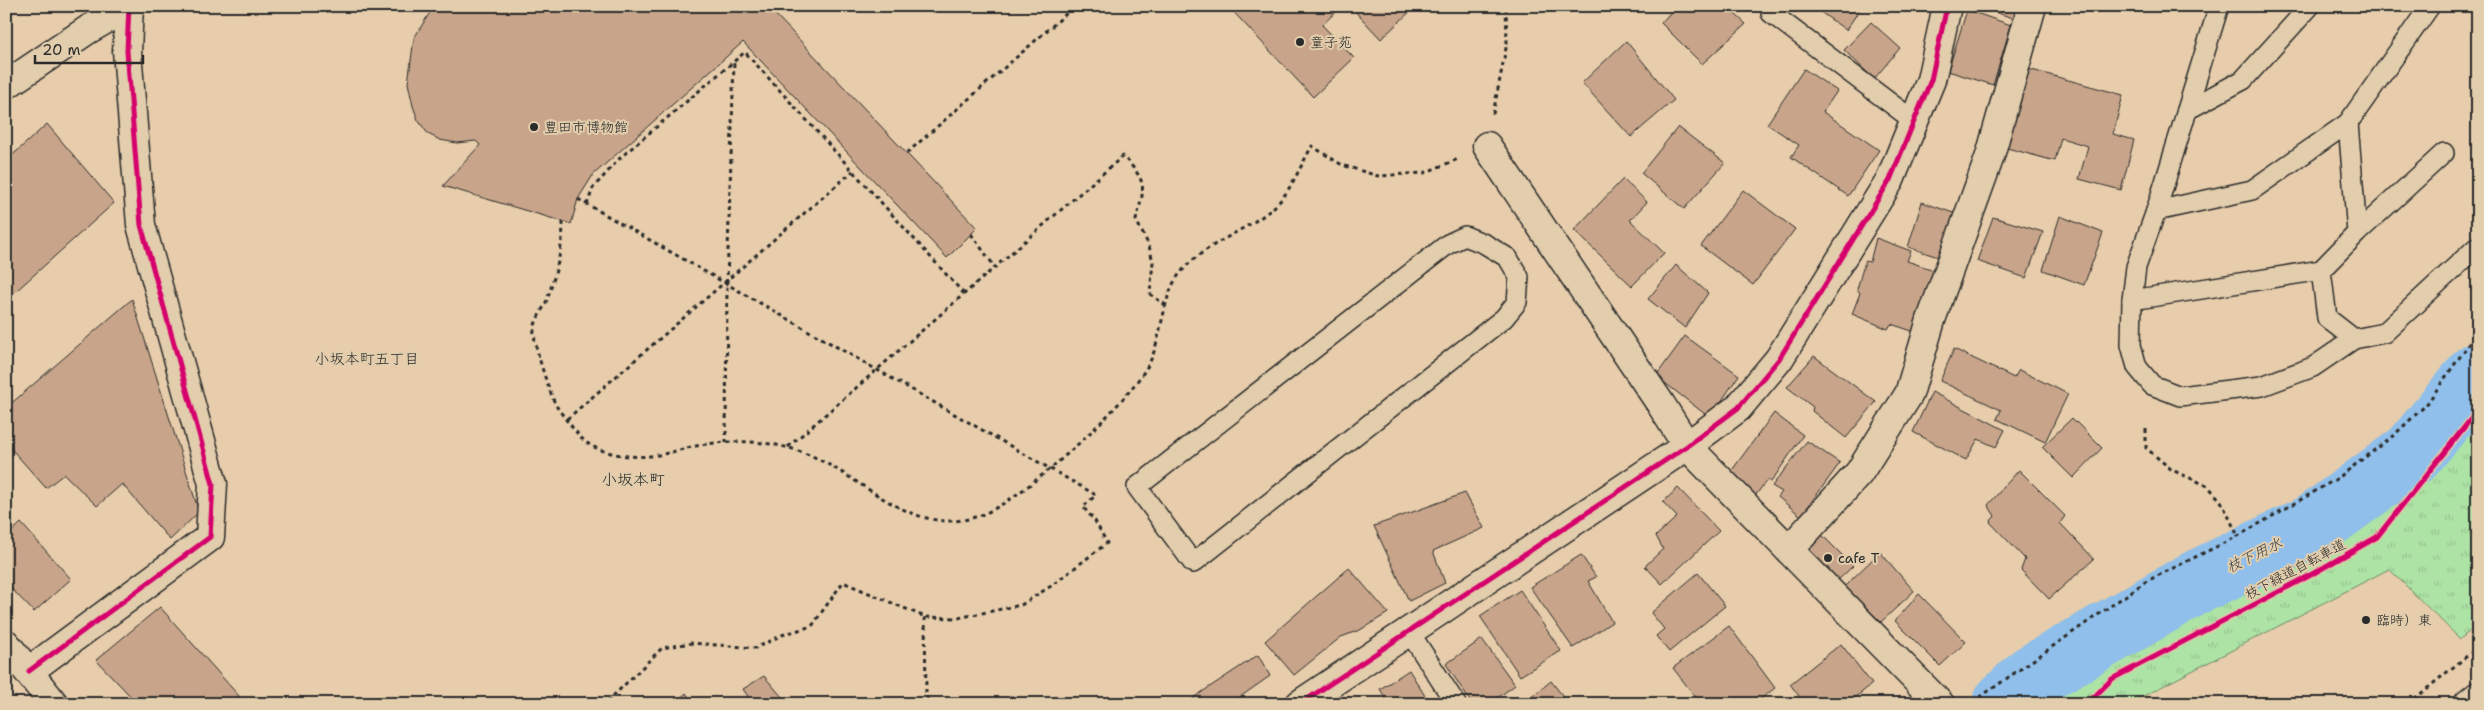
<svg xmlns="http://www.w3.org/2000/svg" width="2484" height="710" font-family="'Shantell Sans','Klee One',sans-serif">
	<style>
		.park { fill: url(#park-tufts); stroke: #6c8768 }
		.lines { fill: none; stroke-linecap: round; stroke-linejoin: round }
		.river { stroke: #8fbfea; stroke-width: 64 }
		.building { fill: #c8a58a; stroke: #2b2b2b }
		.lane-casing { stroke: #2b2b2b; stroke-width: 22 }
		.street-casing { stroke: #2b2b2b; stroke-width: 31 }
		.secondary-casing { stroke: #2b2b2b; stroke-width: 31 }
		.highway-casing { stroke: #2b2b2b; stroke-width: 31 }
		.path { stroke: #2b2b2b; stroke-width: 3; stroke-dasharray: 4 4; stroke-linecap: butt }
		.lane { stroke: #e2cdac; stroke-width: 19 }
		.street { stroke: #e2cdac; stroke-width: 28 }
		.secondary { stroke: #e2cdac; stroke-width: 28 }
		.highway { stroke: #e2cdac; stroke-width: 28 }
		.cycleway-casing { stroke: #e2cdac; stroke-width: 8 }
		.cycleway { stroke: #d6006c; stroke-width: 5 }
		.poi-dot { fill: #2b2b2b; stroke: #e2cdac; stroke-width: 2 }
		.labels { text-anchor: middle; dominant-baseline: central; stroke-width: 4; stroke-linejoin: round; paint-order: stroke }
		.poi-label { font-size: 14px; fill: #2b2b2b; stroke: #e2cdac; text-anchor: start }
		.street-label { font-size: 14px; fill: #2b2b2b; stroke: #e2cdac }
		.neighbourhood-label { font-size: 15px; fill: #2b2b2b; stroke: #e2cdac }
		.water-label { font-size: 15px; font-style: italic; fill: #3a4148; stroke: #e2cdac }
		.quarter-label { font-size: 16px; fill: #2b2b2b; stroke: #e2cdac }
	</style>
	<defs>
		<pattern id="park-tufts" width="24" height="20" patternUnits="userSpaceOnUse" patternTransform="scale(1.25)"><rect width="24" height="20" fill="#ade3a5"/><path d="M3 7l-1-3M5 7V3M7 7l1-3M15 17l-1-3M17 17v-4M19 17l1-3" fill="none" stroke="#95c38e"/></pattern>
	</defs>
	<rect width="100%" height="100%" fill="#e7cdab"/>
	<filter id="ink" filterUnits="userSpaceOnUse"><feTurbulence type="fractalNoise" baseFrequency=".02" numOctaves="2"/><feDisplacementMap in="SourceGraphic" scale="10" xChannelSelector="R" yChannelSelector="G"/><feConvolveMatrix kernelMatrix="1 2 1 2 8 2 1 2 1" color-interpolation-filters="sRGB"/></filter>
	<g filter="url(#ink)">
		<!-- park -->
		<polygon class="park" points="2478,393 2478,625 2460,639 2389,569 2128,704 2045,702 2146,630 2338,527 2418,468"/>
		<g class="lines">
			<!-- river -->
			<polyline class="river" points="2004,704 2033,676 2197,582 2313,526 2413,453 2478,374"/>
		</g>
		<!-- building -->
		<g class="building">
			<polygon points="434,6 784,6 775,14 977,228 947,258 743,42 593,175 578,199 571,224 443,186 480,145 476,141 457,143 440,140 428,134 418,120 413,106 408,83 414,38"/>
			<polygon points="1228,6 1342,6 1322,25 1354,58 1313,97"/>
			<polygon points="1350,6 1416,6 1381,39"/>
			<polygon points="1676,6 1726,6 1746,24 1702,64 1661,23"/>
			<polygon points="1812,6 1862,6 1846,30"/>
			<polygon points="1975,6 2024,6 2020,20"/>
			<polygon points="1967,10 2011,25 1993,85 1948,71"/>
			<polygon points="1871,22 1900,48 1874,79 1844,50"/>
			<polygon points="1626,41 1674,100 1631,137 1582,83"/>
			<polygon points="1804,69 1837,91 1823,112 1879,150 1848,196 1791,157 1799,145 1767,124"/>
			<polygon points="2028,69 2123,95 2113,134 2134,140 2121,190 2079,179 2088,146 2061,138 2055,161 2007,148"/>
			<polygon points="47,124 114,203 6,300 6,161"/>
			<polygon points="1678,127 1725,163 1684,209 1641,173"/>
			<polygon points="1623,179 1647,202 1630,220 1664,253 1632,286 1574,230"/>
			<polygon points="1743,190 1795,229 1753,285 1701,246"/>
			<polygon points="1922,202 1959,215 1944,259 1908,247"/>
			<polygon points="2060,216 2103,233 2084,285 2043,270"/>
			<polygon points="1993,217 2043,232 2026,278 1977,261"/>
			<polygon points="1876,238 1911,251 1907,261 1937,271 1918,333 1891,324 1888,329 1852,314 1860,293 1857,289 1865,261 1870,262"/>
			<polygon points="1676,265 1708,293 1685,328 1648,299"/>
			<polygon points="132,299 199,512 170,540 122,484 97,506 64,474 46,488 6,443 6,408"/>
			<polygon points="1685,336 1739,375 1710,418 1656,376"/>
			<polygon points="1954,349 2014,378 2019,370 2068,394 2045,442 1997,419 2001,410 1940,381"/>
			<polygon points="1814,356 1876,402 1846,438 1812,411 1813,407 1787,387"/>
			<polygon points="1932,392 2005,430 1996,447 1978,439 1966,460 1913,432"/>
			<polygon points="1774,413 1803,435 1771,482 1767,480 1755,496 1727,477"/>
			<polygon points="2072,418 2102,448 2073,478 2042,447"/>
			<polygon points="1807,441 1840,463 1801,516 1778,497 1782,492 1772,486"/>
			<polygon points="2019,470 2065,516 2060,523 2094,559 2049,599 2021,570 2025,559 1990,522 1995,516 1988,505"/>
			<polygon points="1678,488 1719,531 1662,584 1645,566 1663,549 1656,536 1677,517 1663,502"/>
			<polygon points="1465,493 1484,528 1433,551 1445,583 1409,601 1374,526"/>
			<polygon points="21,523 71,579 34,612 6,583 6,537"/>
			<polygon points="1820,533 1853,566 1835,583 1802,550"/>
			<polygon points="1880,552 1914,591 1881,622 1845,586"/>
			<polygon points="1581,555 1596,577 1588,581 1612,622 1573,648 1530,587"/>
			<polygon points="1349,568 1388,613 1360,630 1341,637 1294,675 1265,641"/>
			<polygon points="1698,573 1725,606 1669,652 1656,636 1664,629 1651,613"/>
			<polygon points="1520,590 1561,651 1520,676 1480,616"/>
			<polygon points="1919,594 1966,642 1940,666 1895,621"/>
			<polygon points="160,607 246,704 138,704 96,660"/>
			<polygon points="1729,626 1775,688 1754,704 1701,704 1673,668"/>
			<polygon points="1482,639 1515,685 1489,704 1472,704 1446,664"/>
			<polygon points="1841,644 1872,684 1847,704 1805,704 1790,684"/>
			<polygon points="1258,655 1270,676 1230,704 1197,704 1193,698"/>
			<polygon points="1409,670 1430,704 1389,704 1380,689"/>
			<polygon points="764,676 788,704 753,704 743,689"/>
			<polygon points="1551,681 1569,704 1523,704"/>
			<polygon points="686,693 693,704 674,704"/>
		</g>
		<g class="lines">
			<defs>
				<g id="lane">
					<polyline points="2219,6 2156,211 2136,267 2132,300 2131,345 2137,367 2152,385 2180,396 2262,386 2313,367 2354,339"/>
					<polyline points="2430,6 2348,123 2357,233 2444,153"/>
					<polyline points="1771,13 1914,121"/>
					<polyline points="2187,110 2243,80 2310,6"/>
					<polyline points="2156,211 2252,190 2348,123"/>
					<polyline points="2357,233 2321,270 2327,318 2354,339 2384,333 2478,246"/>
					<polygon points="1465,236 1485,244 1508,258 1519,277 1517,302 1504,318 1193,563 1137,487 1448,244"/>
					<polyline points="2132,300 2321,270"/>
					<polyline points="1408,630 1456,704"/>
				</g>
				<g id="street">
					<polyline points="6,85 89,29 129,6"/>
					<polyline points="1487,146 1660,403 1687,446 1940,704"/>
					<polyline points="1789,550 1859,473 1909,394 1931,320 1990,156 2032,6"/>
					<polyline points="29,671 210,537 213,484 141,225 127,51 129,6"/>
					<polyline points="1300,704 1687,446 1738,408 1779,359 1890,180 1931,80 1947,6"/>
				</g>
				<polyline id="secondary" points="2468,704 2478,696"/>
				<polyline id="highway" points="6,644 54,704"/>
			</defs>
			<!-- lane casing -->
			<use href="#lane" class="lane-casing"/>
			<!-- street casing -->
			<use href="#street" class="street-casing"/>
			<!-- secondary casing -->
			<use href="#secondary" class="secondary-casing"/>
			<!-- highway casing -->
			<use href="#highway" class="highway-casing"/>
			<!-- path -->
			<g class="path">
				<polyline points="1493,114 1507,43 1506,6"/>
				<polyline points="907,153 1075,6"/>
				<polyline points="578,199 1096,495 1083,507 1095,521 1107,543 1051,586 1021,605 958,618 925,617 843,582 812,626 782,635 756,648 691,643 662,648 605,704"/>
				<polyline points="587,205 593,188 621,157 745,52 964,294"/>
				<path d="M563 222C563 246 556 273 548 297 545 307 536 318 534 329 532 340 550 396 557 407 562 415 580 438 587 443 603 454 631 458 650 456 665 455 680 449 696 446 725 440 760 440 789 448 860 466 913 551 992 510 1033 489 1135 399 1152 357 1161 335 1164 297 1176 279 1199 244 1246 233 1275 206 1289 194 1302 163 1312 146L1342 165 1378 176 1424 173 1458 159"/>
				<polyline points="971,234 995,267"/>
				<polyline points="567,419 853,171"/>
				<polyline points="2146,429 2146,448 2172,470 2208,486 2221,501 2238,536"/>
				<polyline points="726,443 727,282 734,62"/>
				<path d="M788 447 1123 156C1148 183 1145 186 1136 220L1149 246 1153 262 1150 294 1167 306"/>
				<polyline points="925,617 926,694 929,704"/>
				<polyline points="1973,702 2145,582 2238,536 2338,478 2394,435 2426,405 2478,331"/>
				<polyline points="2408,704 2478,647"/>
			</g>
			<!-- lane -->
			<use href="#lane" class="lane"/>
			<!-- street -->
			<use href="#street" class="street"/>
			<!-- secondary -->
			<use href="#secondary" class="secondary"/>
			<!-- highway -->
			<use href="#highway" class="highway"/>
			<defs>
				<g id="cycleway">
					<polyline points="29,671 210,537 213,484 141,225 127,51 129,6"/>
					<polyline points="1300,704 1687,446 1738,408 1779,359 1890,180 1931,80 1947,6"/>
					<polyline points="2087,704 2112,679 2307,577 2377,537 2478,410"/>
				</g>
			</defs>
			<!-- cycleway casing -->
			<use href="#cycleway" class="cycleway-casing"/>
			<!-- cycleway -->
			<use href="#cycleway" class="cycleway"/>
		</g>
	</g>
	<!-- markers -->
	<g class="poi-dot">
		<circle cx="1300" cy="42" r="5"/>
		<circle cx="534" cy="127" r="5"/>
		<circle cx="1828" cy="558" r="5"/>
		<circle cx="2366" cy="620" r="5"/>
	</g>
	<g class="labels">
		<!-- poi labels -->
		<g class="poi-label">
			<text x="1310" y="42">童子苑</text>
			<text x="544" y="127">豊田市博物館</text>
			<text x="1838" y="558">cafe T</text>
			<text x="2376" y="620">臨時）東</text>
		</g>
		<!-- street labels -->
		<g class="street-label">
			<text transform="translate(2295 569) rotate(-28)">枝下緑道自転車道</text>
		</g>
		<!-- neighbourhood labels -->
		<g class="neighbourhood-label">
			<text x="367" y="359">小坂本町五丁目</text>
		</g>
		<!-- water labels -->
		<g class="water-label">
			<text transform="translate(2254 555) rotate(-26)">枝下用水</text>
		</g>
		<!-- quarter labels -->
		<g class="quarter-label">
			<text x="633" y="479">小坂本町</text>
		</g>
	</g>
	<!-- margin -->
	<rect width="2484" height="710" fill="none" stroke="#e2cdac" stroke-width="25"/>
	<rect x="12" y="12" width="2459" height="685" fill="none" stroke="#2b2b2b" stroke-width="2" filter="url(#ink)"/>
	<!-- scale -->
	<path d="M35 55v8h108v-8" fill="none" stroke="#2b2b2b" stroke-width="2.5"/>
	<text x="42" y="55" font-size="15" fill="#2b2b2b" stroke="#e2cdac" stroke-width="4" paint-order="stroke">20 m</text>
</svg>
